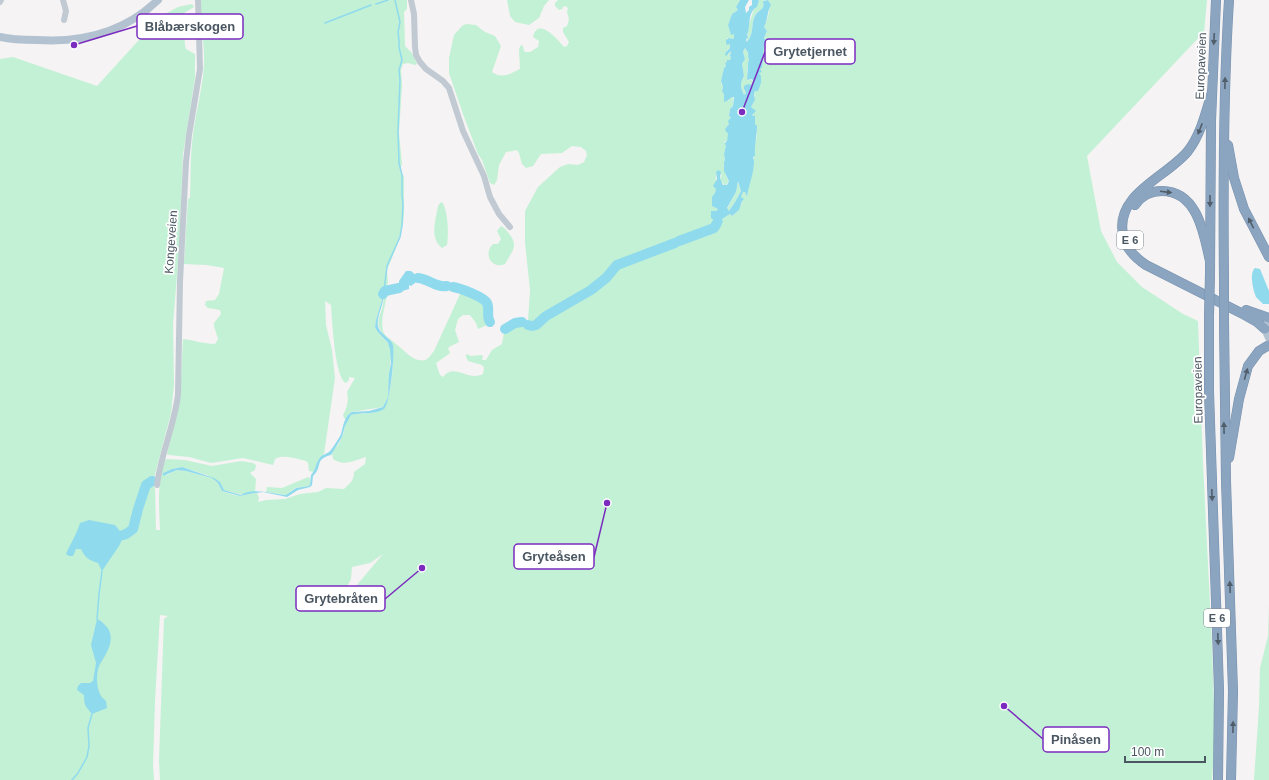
<svg xmlns="http://www.w3.org/2000/svg" width="1269" height="780" font-family="Arial,sans-serif">
	<style>
		.green { fill: #c3f1d5; fill-rule: evenodd }
		.water { fill: #90daee; fill-rule: evenodd }
		.lines { fill: none; stroke-linecap: round; stroke-linejoin: round }
		.stream { stroke: #90daee; stroke-width: 1.5 }
		.river { stroke: #90daee; stroke-width: 10 }
		.highway-casing { stroke: #7690ad; stroke-width: 10 }
		.minor { stroke: #c1cad2; stroke-width: 6 }
		.major { stroke: #b3c2d1; stroke-width: 8 }
		.highway { stroke: #8ba5c1; stroke-width: 9 }
		.highway-bridge-casing { stroke: #7690ad; stroke-width: 10; stroke-linecap: butt }
		.highway-bridge { stroke: #8ba5c1; stroke-width: 9 }
		.oneway { fill: #505e6b }
		.labels { text-anchor: middle; dominant-baseline: central; stroke-width: 3.5; stroke-linejoin: round; paint-order: stroke }
		.shield { fill: #fff; stroke: #808990; stroke-width: 1 }
		.shield-label { font-size: 11px; font-weight: bold; fill: #4a5661 }
		.street-label { font-size: 12px; fill: #4a5661; stroke: #fff }
		.leader { fill: none; stroke: #7b2cbf; stroke-width: 1.5 }
		.callout-dot { fill: #7b2cbf; stroke: #fff; stroke-width: 1.5 }
		.callout { fill: #fff; stroke: #7b2cbf; stroke-width: 1.5 }
		.callout-label { font-size: 13px; text-anchor: middle; font-weight: bold; fill: #4a5661 }
	</style>
	<rect width="100%" height="100%" fill="#f5f3f3"/>
	<!-- green -->
	<g class="green">
		<path d="M201 0H407V9L404 12 405 46 412 53 417 64 415 65 408 63 403 64 401 70 402 85 399 133 402 164 400 170 404 177V212L403 224 397 245 387 270 388 283 386 289 382 292V300L376 320 375 327 377 331 390 346 391 354 388 397 383 407 352 412 349 414 346 419 344 418 343 415C347 408 349 400 347 392L355 378 349 377V380L346 383C335 379 332 319 331 305L325 301 326 325 332 350 335 378 324 454 318 460 314 472 309 471 308 463 306 461C297 459 283 454 275 459L273 465 243 458 211 463 189 457 169 455 167 454 180 399 183 339C194 340 204 344 215 344L218 339 214 326V323L221 314 220 310 208 308 205 305 206 301 215 300 219 294 224 268 207 265 184 264 188 199 190 198C191 175 190 151 194 128 197 106 203 86 204 64 205 42 199 22 201 0Z"/>
		<polygon points="507,0 549,0 544,6 539,18 529,25 515,22 510,16"/>
		<path d="M558 0H740L736 7 738 10 732 14 728 25 731 34H734V38L733 39 727 38 730 44V48L727 50 728 55 731 51 730 56 731 57 730 60H727V62L725 63 726 66 724 68 721 83 723 87 722 90 725 95V98L728 101 731 97H733V106L730 109 729 115 731 117 729 120V124L725 129 729 134 727 141 724 142 725 144 726 145 724 154 725 160C722 166 725 175 729 181L725 186 720 179 722 175 717 171C715 177 716 184 716 191 716 197 711 200 713 207L718 208 716 211H713L715 223 730 214 732 216 739 210 740 205 742 204 741 197 743 192H745L747 197 748 187 754 165V146L757 136 755 124V115L752 116 753 109 751 107 754 102 755 91H757L759 74 761 71H760V69L762 68C764 59 761 47 766 40L764 38 767 31 764 27C767 21 772 7 768 0H1207L1204 32 1087 156 1101 231 1117 262 1142 287 1183 314 1198 321 1203 463 1212 646 1215 734 1212 780H160L159 761 164 619 168 616 160 615 155 701 153 766 154 780H0V59L13 57 97 86 138 41 165 14 178 7 192 4 194 7 184 13 183 17 185 45 186 49 195 54V78L183 154 179 251 173 324 174 385 171 413 152 486 155 487 156 530H160C159 506 157 483 165 460L167 459 185 460 212 466 241 461 253 463 256 465 255 470 250 473 256 479 255 492 243 495 224 490 221 484 207 475 182 467 172 469 163 473 167 475 177 470 186 471 212 478 218 483 222 491 234 495 240 496 249 494 257 493 259 498 258 502 266 500 285 499 300 494 318 492 326 488 344 489C350 483 354 481 354 472L365 464 366 457C355 460 344 467 333 459L332 453 334 449 338 445 343 435 345 426 351 415C360 412 372 415 381 410 392 404 394 359 393 347L392 344C367 319 384 321 384 293L386 292 387 293C386 305 380 319 383 331 385 337 391 339 396 344 404 350 414 363 425 360 429 359 431 354 434 351L461 292 463 291 484 304 487 325 478 329 476 323 470 315H463L458 319 455 330 459 342 449 347 448 349 450 352 449 354 436 363 440 375 443 377C455 362 467 382 483 374L484 368 482 365 468 361 466 357V354L471 356 481 355 483 356 482 360H486L492 350 502 344 504 333 510 325 519 319 528 321 530 290 525 242V211L538 187 560 167 568 164 578 165 584 162 587 155 586 151 581 147 572 146 562 153 541 154 533 166 526 168 522 164 519 153 517 150 506 152 499 165 497 180 494 185 490 183 482 160 478 154 463 114 449 73V58L454 35 462 26 466 24 476 25 485 32 495 36 501 46 492 72C502 79 510 74 520 69L519 49 521 45 523 46 524 51 526 52H530L538 47 539 41 533 37C538 16 558 40 564 47L567 46 569 42 563 32V28L567 26 569 19 567 12 568 8 565 6 563 7 562 9 559 10 555 6V3ZM383 554 346 598 344 593 351 579 352 567 370 563Z"/>
		<path d="M759 0H764C764 13 759 8 755 15 751 25 754 34 747 42L748 27 754 9 756 8Z"/>
		<path d="M745 48 748 54V57L749 59 747 70 748 81 750 79 753 81 752 85 744 90 746 93 744 95C742 88 738 84 744 77L742 64 745 59 743 53Z"/>
		<polygon points="738,181 741,191 735,202 729,211 727,209 736,192"/>
		<path d="M442 202C448 210 449 235 447 245L442 248C429 238 436 219 438 206L440 203Z"/>
		<path d="M501 226C505 228 507 231 510 235 519 247 511 252 505 264 491 270 483 253 493 244H498L501 239 497 231Z"/>
		<polygon points="308,477 310,478 310,484 309,486 295,488 286,495 266,492 267,487 282,488"/>
		<polygon points="1269,606 1269,780 1254,780 1259,707 1260,668 1268,636"/>
	</g>
	<!-- water -->
	<g class="water">
		<path d="M740 0H749L745 7 746 13 749 10V7L752 5V0H759L757 7C747 12 751 26 747 35L748 37 746 40 747 42C755 33 750 23 756 14 760 9 765 10 763 1L768 0 771 5C767 11 768 20 764 27L767 31 764 38 766 40C762 48 764 58 762 68L760 69 762 72 759 73 761 76V83L758 91H755L754 95 755 100 751 107 756 111 752 115 753 116 755 115V124L757 126C757 136 754 146 755 156L753 157C757 165 748 187 747 197L745 192H743L741 197 744 199 742 201 739 210 732 216 730 214 722 219 723 222 721 224 715 223 714 220 711 218V211H716L718 209 712 206V197L715 193 716 189 713 186 717 179 716 172 718 170 721 172 720 178 723 185H727L729 181 724 171V162L725 160 724 154 726 145 724 144 727 141 728 134 727 132H726L725 129 729 124 728 121 731 117 729 116 730 109 733 106 734 97H732L727 101 724 102V94L722 91 723 87 721 81 724 68 726 66 725 63 727 62V60H730L731 57 730 56 731 51 726 56 725 55 726 52 730 48V44L727 45 726 43V40L729 38 733 39 734 38V34L731 35 728 25 732 14 738 10 736 7ZM745 48C747 51 749 53 748 57L749 59 748 63 747 80 751 79 753 80 752 85 748 84 744 86V89L746 93 744 95C741 87 739 85 744 76L742 64 745 59 743 52ZM738 181 741 191 735 202 729 211 727 208 736 192Z"/>
		<path d="M1255 268 1260 269 1269 291V304H1263C1261 302 1258 299 1256 297 1253 290 1249 273 1255 268Z"/>
		<path d="M406 271H411L418 277C417 282 415 283 411 286L409 285V289L402 291 399 289V281Z"/>
		<path d="M394 288V290L387 291 384 293C384 304 376 318 378 326 380 335 391 338 393 345 395 354 390 404 384 409 376 415 359 412 351 415L345 426 342 437 331 455C314 459 323 467 313 476L312 485 310 487 298 490 287 497 263 492 249 494 240 496 222 491 218 483 212 478 186 471 177 470 163 476V473L172 469 182 467 214 478 220 482 224 490 241 495C252 487 274 494 286 495L296 488 309 486 310 484 311 475C317 468 315 464 319 459 322 454 328 454 331 450 333 447 340 437 341 434 343 427 344 416 352 412L369 411 383 407 388 397 389 374 391 363 390 349 388 343 377 331 375 327 376 320 382 300V292L384 290Z"/>
		<path d="M89 520 115 525 124 536 119 546 102 571 98 563C89 560 85 558 81 549H76L73 556H69L66 554C70 544 77 534 80 523Z"/>
		<path d="M97 619C102 621 104 624 107 627 116 639 107 653 100 664 96 671 96 686 100 694 101 697 104 699 106 701L107 708 92 714C86 706 84 707 84 695L77 690 78 686 81 683H90L93 681 96 663 91 645Z"/>
	</g>
	<g class="lines">
		<!-- stream -->
		<g class="stream">
			<polyline points="376,4 388,0"/>
			<polyline points="325,23 371,5"/>
			<polyline points="384,291 387,266 400,237 402,225 403,204 402,195 402,175 399,163 398,131 400,80 399,70 402,60 399,47 399,41 398,32 400,22 395,0"/>
			<polyline points="97,619 99,594 102,571"/>
			<polyline points="72,780 78,773 87,757 89,746 88,728 92,714"/>
		</g>
		<!-- river -->
		<g class="river">
			<polyline points="679,241 714,228 717,223"/>
			<path d="M418 278C429 279 436 288 447 286"/>
			<path d="M453 287C460 288 484 297 487 303 490 309 486 316 490 322"/>
			<polyline points="383,294 385,291 399,288"/>
			<polyline points="528,325 532,326 536,325 546,316 591,290 606,278 617,265 675,243"/>
			<polyline points="505,329 515,323 522,322"/>
			<polyline points="123,535 126,534 133,529 138,509 146,485 152,481"/>
		</g>
		<defs>
			<g id="highway">
				<path d="M1212 92C1206 112 1201 134 1188 151 1167 177 1115 194 1123 234 1125 248 1134 257 1146 265L1241 313 1257 322 1265 329"/>
				<polyline points="1228,145 1234,178 1244,209 1269,257"/>
				<path d="M1135 205C1141 196 1151 191 1162 191 1198 191 1204 235 1210 261"/>
				<polyline points="1210,274 1211,121 1216,0"/>
				<path d="M1224 281C1223 187 1223 94 1229 0"/>
				<polyline points="1246,310 1269,318"/>
				<polyline points="1209,316 1209,392 1219,690 1218,780"/>
				<polyline points="1224,322 1226,481 1233,691 1231,780"/>
				<polyline points="1229,458 1239,399 1248,366 1259,351 1269,345"/>
			</g>
		</defs>
		<!-- highway casing -->
		<use href="#highway" class="highway-casing"/>
		<!-- minor -->
		<g class="minor">
			<polyline points="63,0 66,11 64,20"/>
			<polyline points="411,0 414,14 415,47 416,55 420,62 426,69 443,81 449,88 463,131 484,176 490,197 499,214 510,227"/>
			<polyline points="0,2 1,0"/>
			<path d="M157 485C161 454 174 426 178 395L180 282 186 162 189 135 200 69 198 0"/>
		</g>
		<!-- major -->
		<g class="major">
			<path d="M0 37C12 40 24 40 37 40 83 43 124 33 158 0"/>
			<polyline points="1269,320 1265,329 1269,338"/>
		</g>
		<!-- highway -->
		<use href="#highway" class="highway"/>
		<defs>
			<g id="highway-bridge">
				<polyline points="1209,316 1210,274"/>
				<polyline points="1224,322 1224,281"/>
			</g>
		</defs>
		<!-- highway-bridge casing -->
		<use href="#highway-bridge" class="highway-bridge-casing"/>
		<!-- highway-bridge -->
		<use href="#highway-bridge" class="highway-bridge"/>
	</g>
	<!-- one-way arrows -->
	<defs><path id="oneway-solid" d="M-6-.8H1V-3.2L6.5 0L1 3.2V.8H-6Z"/></defs>
	<g class="oneway">
		<use href="#oneway-solid" transform="translate(1214 39) rotate(93)"/>
		<use href="#oneway-solid" transform="translate(1225 83) rotate(-89)"/>
		<use href="#oneway-solid" transform="translate(1200 129) rotate(111)"/>
		<use href="#oneway-solid" transform="translate(1166 192) rotate(7)"/>
		<use href="#oneway-solid" transform="translate(1210 201) rotate(90)"/>
		<use href="#oneway-solid" transform="translate(1251 223) rotate(-116)"/>
		<use href="#oneway-solid" transform="translate(1246 374) rotate(-74)"/>
		<use href="#oneway-solid" transform="translate(1224 428) rotate(-91)"/>
		<use href="#oneway-solid" transform="translate(1212 495) rotate(88)"/>
		<use href="#oneway-solid" transform="translate(1230 587) rotate(-92)"/>
		<use href="#oneway-solid" transform="translate(1218 639) rotate(88)"/>
		<use href="#oneway-solid" transform="translate(1233 727) rotate(-89)"/>
	</g>
	<g class="labels">
		<!-- shield labels -->
		<g class="shield">
			<rect x="1117" y="231" width="26" height="18" rx="3"/>
			<rect x="1204" y="609" width="26" height="18" rx="3"/>
		</g>
		<g class="shield-label">
			<text x="1130" y="240">E 6</text>
			<text x="1217" y="618">E 6</text>
		</g>
		<!-- street labels -->
		<g class="street-label">
			<text transform="translate(1201 66) rotate(-88)">Europaveien</text>
			<text transform="translate(171 242) rotate(-86)">Kongeveien</text>
			<text transform="translate(1198 390) rotate(-91)">Europaveien</text>
		</g>
	</g>
	<!-- callouts -->
	<path class="leader" d="M74 45L137 26M742 112L765 52M607 503L594 557M422 568L385 599M1004 706L1043 739"/>
	<g class="callout-dot">
		<circle cx="74" cy="45" r="4"/>
		<circle cx="742" cy="112" r="4"/>
		<circle cx="607" cy="503" r="4"/>
		<circle cx="422" cy="568" r="4"/>
		<circle cx="1004" cy="706" r="4"/>
	</g>
	<g class="callout">
		<rect x="137" y="14" width="106" height="25" rx="4"/>
		<rect x="765" y="39" width="90" height="25" rx="4"/>
		<rect x="514" y="544" width="80" height="25" rx="4"/>
		<rect x="296" y="586" width="89" height="25" rx="4"/>
		<rect x="1043" y="727" width="66" height="25" rx="4"/>
	</g>
	<g class="callout-label">
		<text x="190" y="31">Blåbærskogen</text>
		<text x="810" y="56">Grytetjernet</text>
		<text x="554" y="561">Gryteåsen</text>
		<text x="341" y="603">Grytebråten</text>
		<text x="1076" y="744">Pinåsen</text>
	</g>
	<!-- scale -->
	<path d="M1125 756v6h80v-6" fill="none" stroke="#4a5661" stroke-width="2"/>
	<text x="1131" y="756" font-size="12" fill="#4a5661" stroke="#ffffff" stroke-width="3" paint-order="stroke">100 m</text>
</svg>
